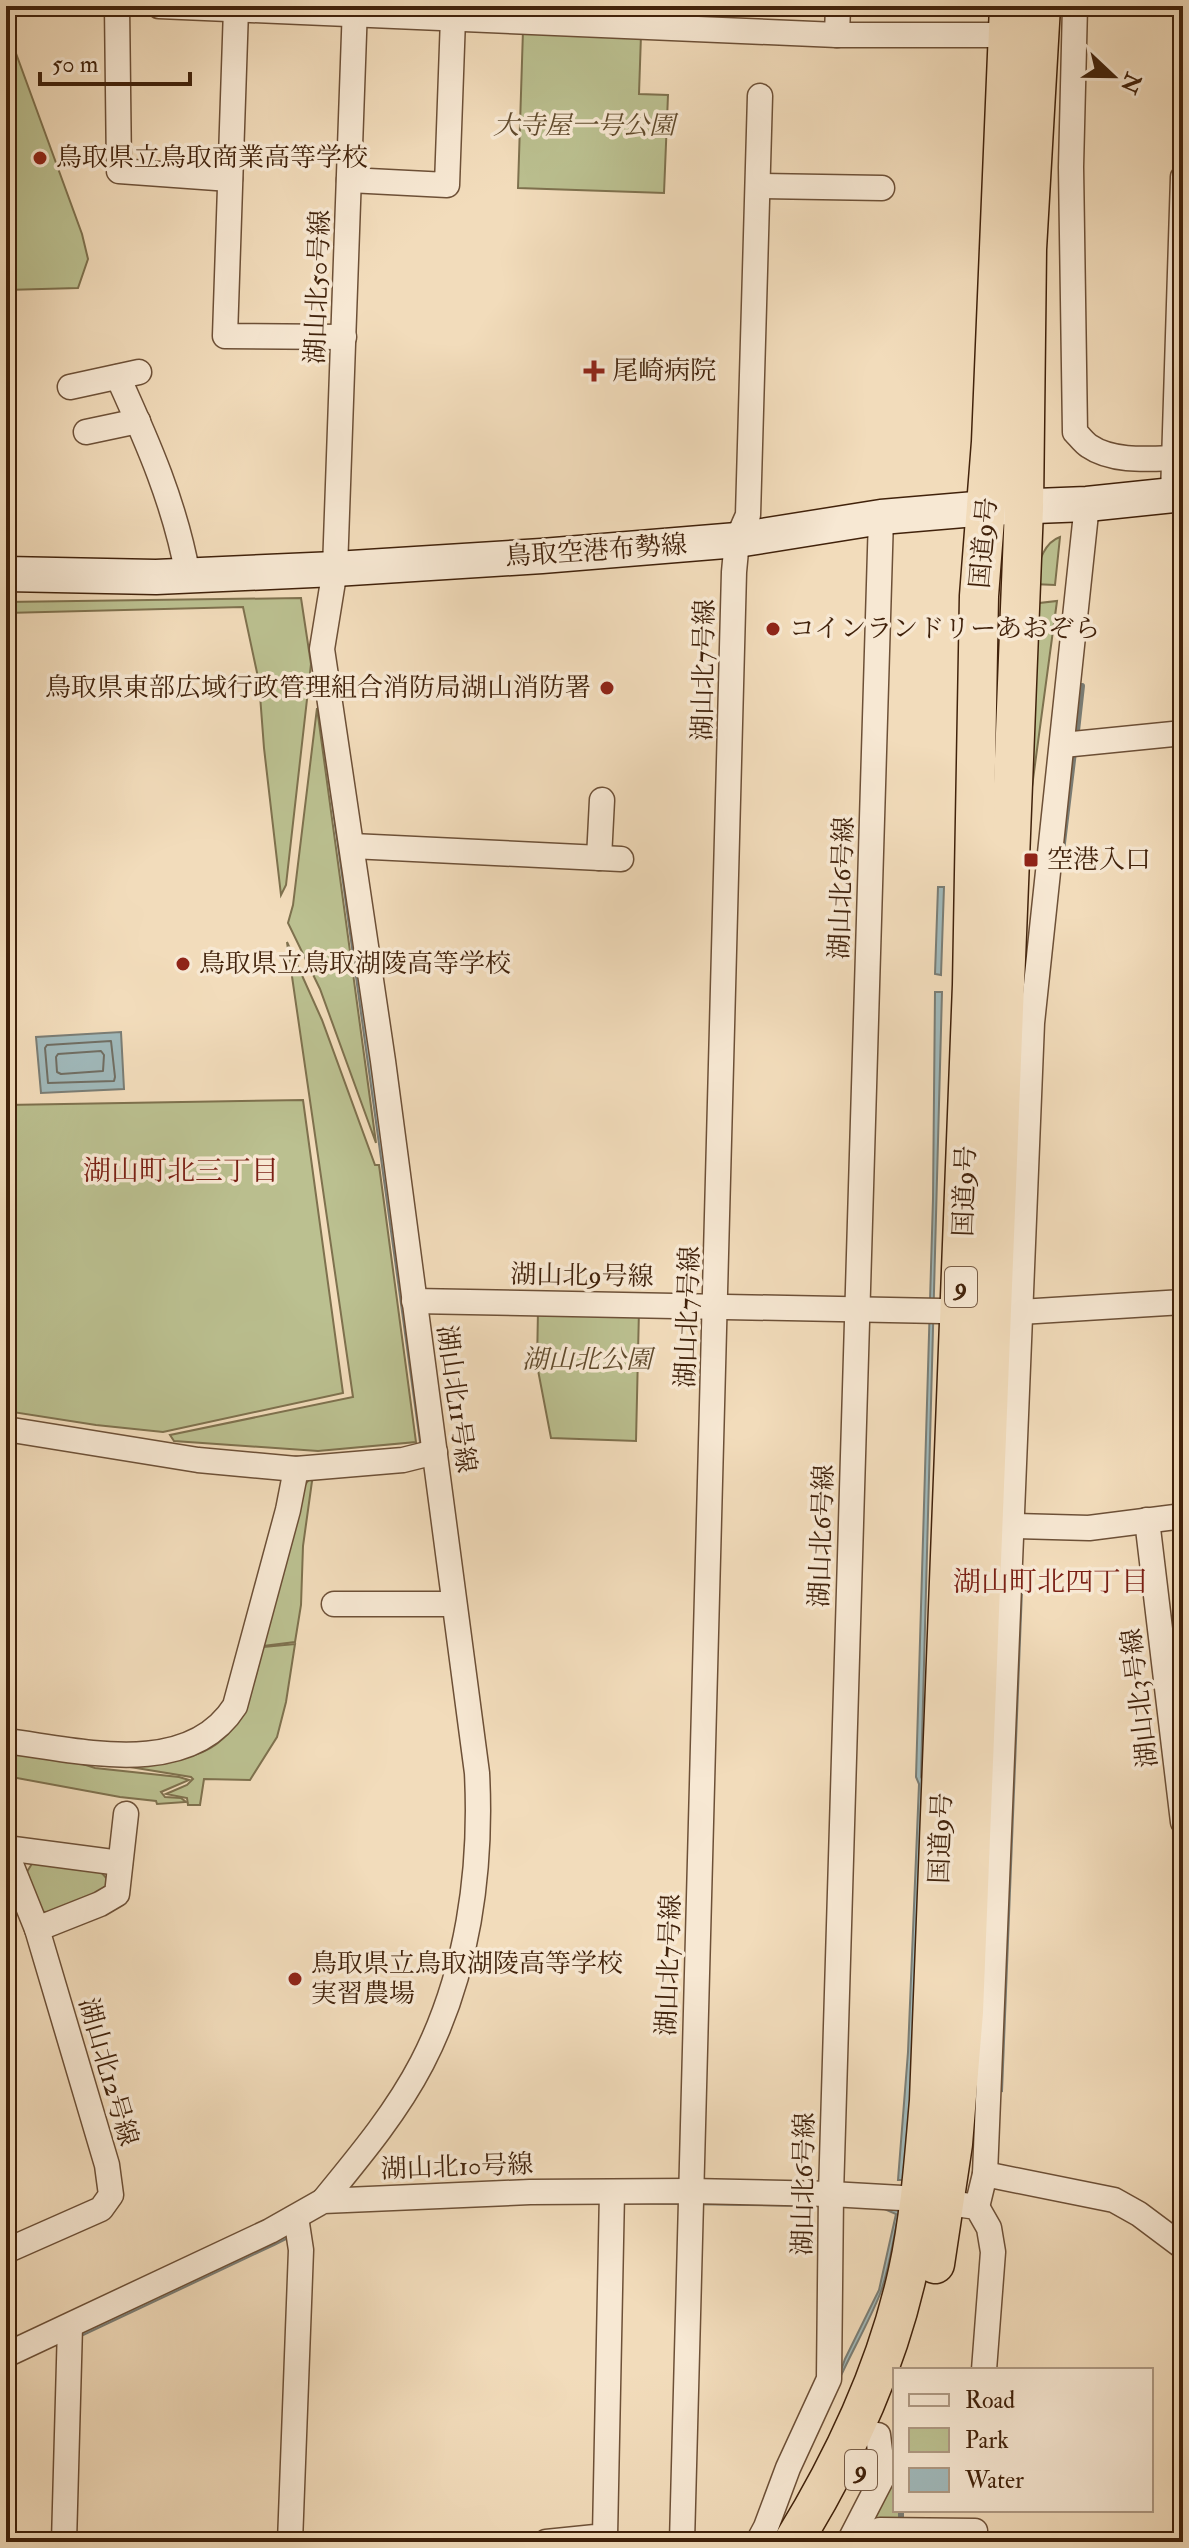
<svg xmlns="http://www.w3.org/2000/svg" width="1189" height="2548" font-family="'IM FELL Double Pica','Noto Serif JP',serif">
	<style>
		.green { fill: #bbc090; stroke: #7e714e; stroke-width: 2 }
		.water { fill: #a0b9bb; stroke: #7a7d75; stroke-width: 2 }
		.lines { fill: none; stroke-linecap: round; stroke-linejoin: round }
		.shore { stroke: #706e63; stroke-width: 2 }
		.stream { stroke: #7a7d75; stroke-width: 6 }
		.minor-casing { stroke: #6d5037; stroke-width: 27 }
		.secondary-casing { stroke: #41220b; stroke-width: 37 }
		.trunk-casing { stroke: #41220b; stroke-width: 41 }
		.minor { stroke: #f7e8d3; stroke-width: 24 }
		.secondary { stroke: #f7e8d3; stroke-width: 34 }
		.trunk { stroke: #f2dcbb; stroke-width: 38 }
		.poi-dot { fill: #8f2418; stroke: #f7e8d3; stroke-width: 3 }
		.labels { text-anchor: middle; dominant-baseline: central; stroke-width: 7; stroke-linejoin: round; paint-order: stroke }
		.shield { fill: #f7e8d3; stroke: #785d47; stroke-width: 2 }
		.shield-label { font-size: 24px; font-weight: bold; fill: #41220b }
		.park-label { font-size: 26px; font-style: italic; fill: #604a2c; stroke: #f7e8d3 }
		.poi-label { font-size: 26px; fill: #41220b; stroke: #f7e8d3; text-anchor: start }
		.street-label { font-size: 26px; fill: #41220b; stroke: #f7e8d3 }
		.neighbourhood-label { font-size: 28px; fill: #7a1f14; stroke: #f7e8d3 }
	</style>
	<rect width="100%" height="100%" fill="#f2dcbb"/>
	<filter id="stains"><feTurbulence type="fractalNoise" baseFrequency=".0025" numOctaves="4"/><feColorMatrix values="0 0 0 0 .2 0 0 0 0 .09 0 0 0 0 .02 0 0 0 .5 -.17"/></filter>
	<radialGradient id="worn" r=".72"><stop offset=".6" stop-color="#630" stop-opacity="0"/><stop offset="1" stop-color="#630" stop-opacity=".3"/></radialGradient>
	<!-- green -->
	<g class="green">
		<polygon points="6,26 82,234 88,259 78,288 6,290"/>
		<polygon points="523,30 641,35 639,94 668,95 664,193 518,188"/>
		<path d="M1060 537 1055 585 1033 584C1038 567 1042 543 1060 537Z"/>
		<polygon points="301,598 311,664 286,885 281,895 264,748 259,682 243,607 6,613 6,602"/>
		<polygon points="1057,601 1027,824 1031,604"/>
		<polygon points="317,708 376,1143 320,989 288,923 293,905"/>
		<polygon points="287,942 322,1020 375,1165 379,1165 416,1442 318,1451 174,1441 170,1435 353,1397"/>
		<polygon points="303,1100 343,1393 163,1432 96,1425 6,1411 6,1105"/>
		<polygon points="538,1310 639,1310 636,1441 551,1438 537,1365"/>
		<polygon points="313,1474 303,1546 301,1605 295,1642 263,1646 305,1485"/>
		<path d="M295 1644 286 1702 277 1737 250 1780 204 1779 200 1805H188L187 1798 166 1794 187 1785 193 1779 191 1777 118 1765C140 1763 164 1761 186 1757 240 1747 252 1692 263 1647Z"/>
		<polygon points="6,1753 80,1763 95,1768 179,1777 189,1780 161,1792 165,1797 181,1798 186,1802 157,1804 156,1801 120,1797 6,1776"/>
		<path d="M33 1862 100 1871 109 1881C101 1900 57 1916 38 1911L25 1875Z"/>
		<polygon points="895,2476 895,2510 899,2510 899,2521 873,2520"/>
	</g>
	<!-- water -->
	<g class="water">
		<polygon points="319,708 349,899 423,1446 420,1442"/>
		<polygon points="938,887 944,887 941,975 935,974"/>
		<polygon points="935,992 942,992 921,1777 925,1784 914,2053 903,2180 898,2180 908,2052 919,1784 916,1777 933,1199"/>
		<polygon points="121,1032 124,1089 41,1093 36,1037"/>
		<polygon points="1019,1590 1022,1590 1002,2091 998,2090"/>
		<path d="M882 2202 900 2209C893 2237 890 2268 880 2294 866 2329 846 2361 832 2396L845 2359 879 2290 896 2214 880 2207 619 2203Z"/>
		<polygon points="288,2233 290,2237 274,2245 79,2337 77,2334"/>
	</g>
	<g class="lines">
		<!-- shore -->
		<g class="shore">
			<polygon points="111,1041 115,1077 114,1081 48,1083 45,1048 47,1045"/>
			<polygon points="101,1051 104,1055 103,1071 61,1074 57,1072 56,1057 58,1054"/>
		</g>
		<!-- stream -->
		<g class="stream">
			<polyline points="1077,731 1082,686"/>
			<polyline points="1060,868 1074,752"/>
			<polyline points="901,2519 901,2510"/>
		</g>
		<defs>
			<g id="minor">
				<polyline points="117,6 119,171 230,179"/>
				<polyline points="159,6 837,35 838,6"/>
				<path d="M1075 6 1071 167 1075 432C1079 436 1084 443 1089 446 1112 462 1148 459 1174 458"/>
				<polyline points="236,9 225,336 344,337"/>
				<polyline points="837,35 1007,35"/>
				<polyline points="349,180 447,185 453,18"/>
				<polyline points="758,186 882,188"/>
				<path d="M118 377C148 443 175 504 188 576"/>
				<polyline points="70,387 139,372"/>
				<polyline points="86,432 138,421"/>
				<polyline points="1173,495 1183,177"/>
				<polyline points="1063,745 1183,733"/>
				<polyline points="352,846 621,859"/>
				<polyline points="599,858 602,800"/>
				<polyline points="414,1301 941,1311"/>
				<polyline points="1020,1312 1183,1302"/>
				<polyline points="6,1429 198,1460 296,1469"/>
				<polyline points="1147,1520 1183,1822"/>
				<polyline points="1013,1526 1089,1528 1183,1516"/>
				<polyline points="334,1604 454,1604"/>
				<path d="M6 1741C78 1750 188 1780 235 1706L288 1510 296 1469 403 1460 435 1452"/>
				<polyline points="6,1848 120,1863"/>
				<polyline points="6,1852 37,1929 107,2165 111,2195 101,2209 6,2251"/>
				<polyline points="37,1929 100,1904 117,1894 126,1814"/>
				<polyline points="985,2174 1114,2200 1139,2214 1183,2247"/>
				<path d="M323 2201C359 2157 396 2113 422 2063 468 1974 482 1871 477 1773L383 1061 322 649 335 569 355 6"/>
				<polyline points="977,2207 985,2174 1032,1023 1087,504"/>
				<polyline points="6,2355 270,2231 323,2201 530,2192 691,2191 831,2194 919,2199 977,2207 989,2228 993,2252 984,2370"/>
				<polyline points="64,2542 70,2326"/>
				<polyline points="290,2542 301,2250 296,2217"/>
				<polyline points="546,2542 605,2536 612,2192"/>
				<polyline points="682,2542 734,572 737,540 748,515 760,96"/>
				<polyline points="758,2542 766,2527 788,2468 829,2379 831,2194 881,517"/>
				<polyline points="849,2542 883,2476 878,2435"/>
				<polyline points="872,2542 880,2530 975,2531"/>
			</g>
			<polyline id="secondary" points="6,574 156,577 335,569 542,556 737,540 881,517 987,508 1087,504 1183,494"/>
			<g id="trunk">
				<polyline points="935,2264 953,2144 964,2012 1024,508 1027,249 1041,6"/>
				<path d="M793 2542C844 2459 887 2367 908 2271 920 2216 924 2158 929 2101L972 985 979 596 991 442 1009 6"/>
			</g>
		</defs>
		<!-- minor casing -->
		<use href="#minor" class="minor-casing"/>
		<!-- secondary casing -->
		<use href="#secondary" class="secondary-casing"/>
		<!-- trunk casing -->
		<use href="#trunk" class="trunk-casing"/>
		<!-- minor -->
		<use href="#minor" class="minor"/>
		<!-- secondary -->
		<use href="#secondary" class="secondary"/>
		<!-- trunk -->
		<use href="#trunk" class="trunk"/>
	</g>
	<!-- markers -->
	<g class="poi-dot">
		<circle cx="40" cy="158" r="8"/>
		<path d="M590 359h8v8h8v8h-8v8h-8v-8h-8v-8h8z"/>
		<circle cx="773" cy="629" r="8"/>
		<circle cx="607" cy="688" r="8"/>
		<rect x="1023" y="852" width="16" height="16" rx="4"/>
		<circle cx="183" cy="964" r="8"/>
		<circle cx="295" cy="1979" r="8"/>
	</g>
	<g class="labels">
		<!-- shield labels -->
		<g class="shield">
			<rect x="945" y="1267" width="32" height="40" rx="6"/>
			<rect x="845" y="2450" width="32" height="40" rx="6"/>
		</g>
		<g class="shield-label">
			<text x="961" y="1287">9</text>
			<text x="861" y="2470">9</text>
		</g>
		<!-- park labels -->
		<g class="park-label">
			<text x="584" y="126">大寺屋一号公園</text>
			<text x="587" y="1360">湖山北公園</text>
		</g>
		<!-- poi labels -->
		<g class="poi-label">
			<text x="56" y="158">鳥取県立鳥取商業高等学校</text>
			<text x="612" y="371">尾崎病院</text>
			<text x="789" y="629">コインランドリーあおぞら</text>
			<text x="591" y="688" text-anchor="end">鳥取県東部広域行政管理組合消防局湖山消防署</text>
			<text x="1047" y="860">空港入口</text>
			<text x="199" y="964">鳥取県立鳥取湖陵高等学校</text>
			<text x="311" y="1964">鳥取県立鳥取湖陵高等学校<tspan x="311" dy="30">実習農場</tspan></text>
		</g>
		<!-- street labels -->
		<g class="street-label">
			<text transform="translate(318 287) rotate(-88)">湖山北50号線</text>
			<text transform="translate(984 543) rotate(-85)">国道9号</text>
			<text transform="translate(596 551) rotate(-4)">鳥取空港布勢線</text>
			<text transform="translate(704 670) rotate(-89)">湖山北7号線</text>
			<text transform="translate(842 888) rotate(-88)">湖山北6号線</text>
			<text transform="translate(965 1191) rotate(-88)">国道9号</text>
			<text transform="translate(582 1276) rotate(1)">湖山北9号線</text>
			<text transform="translate(688 1317) rotate(-88)">湖山北7号線</text>
			<text transform="translate(456 1399) rotate(82)">湖山北11号線</text>
			<text transform="translate(822 1536) rotate(-88)">湖山北6号線</text>
			<text transform="translate(1140 1698) rotate(-97)">湖山北3号線</text>
			<text transform="translate(941 1838) rotate(-88)">国道9号</text>
			<text transform="translate(669 1965) rotate(-88)">湖山北7号線</text>
			<text transform="translate(108 2072) rotate(74)">湖山北12号線</text>
			<text transform="translate(457 2167) rotate(-2)">湖山北10号線</text>
			<text transform="translate(804 2184) rotate(-89)">湖山北6号線</text>
		</g>
		<!-- neighbourhood labels -->
		<g class="neighbourhood-label">
			<text x="181" y="1171">湖山町北三丁目</text>
			<text x="1051" y="1582">湖山町北四丁目</text>
		</g>
	</g>
	<!-- margin -->
	<rect width="1189" height="2548" fill="none" stroke="#f2dcbb" stroke-width="32"/>
	<rect x="8" y="8" width="1173" height="2532" fill="none" stroke="#41220b" stroke-width="4"/>
	<rect x="16" y="16" width="1157" height="2516" fill="none" stroke="#41220b" stroke-width="2"/>
	<!-- legend -->
	<rect x="893" y="2368" width="260" height="144" fill="#f7e8d3" stroke="#ae9983" stroke-width="2"/>
	<rect x="909" y="2394" width="40" height="12" fill="#f7e8d3" stroke="#ae9983" stroke-width="2"/>
	<text x="965" y="2408" font-size="24" fill="#41220b">Road</text>
	<rect x="909" y="2428" width="40" height="24" fill="#bbc090" stroke="#ae9983" stroke-width="2"/>
	<text x="965" y="2448" font-size="24" fill="#41220b">Park</text>
	<rect x="909" y="2468" width="40" height="24" fill="#a0b9bb" stroke="#ae9983" stroke-width="2"/>
	<text x="965" y="2488" font-size="24" fill="#41220b">Water</text>
	<!-- north arrow -->
	<g transform="translate(1113 76) rotate(112)" stroke="#f7e8d3" stroke-width="6" paint-order="stroke">
	<path d="M0-6L14 30L0 20L-14 30Z" fill="#41220b"/>
	<text y="-12" font-size="22" font-weight="bold" text-anchor="middle" fill="#41220b">N</text>
	</g>
	<!-- scale -->
	<path d="M40 72v12h150v-12" fill="none" stroke="#41220b" stroke-width="4"/>
	<text x="52" y="72" font-size="24" fill="#41220b" stroke="#f7e8d3" stroke-width="6" paint-order="stroke">50 m</text>
	<rect width="100%" height="100%" filter="url(#stains)"/>
	<rect width="100%" height="100%" fill="url(#worn)"/>
</svg>
